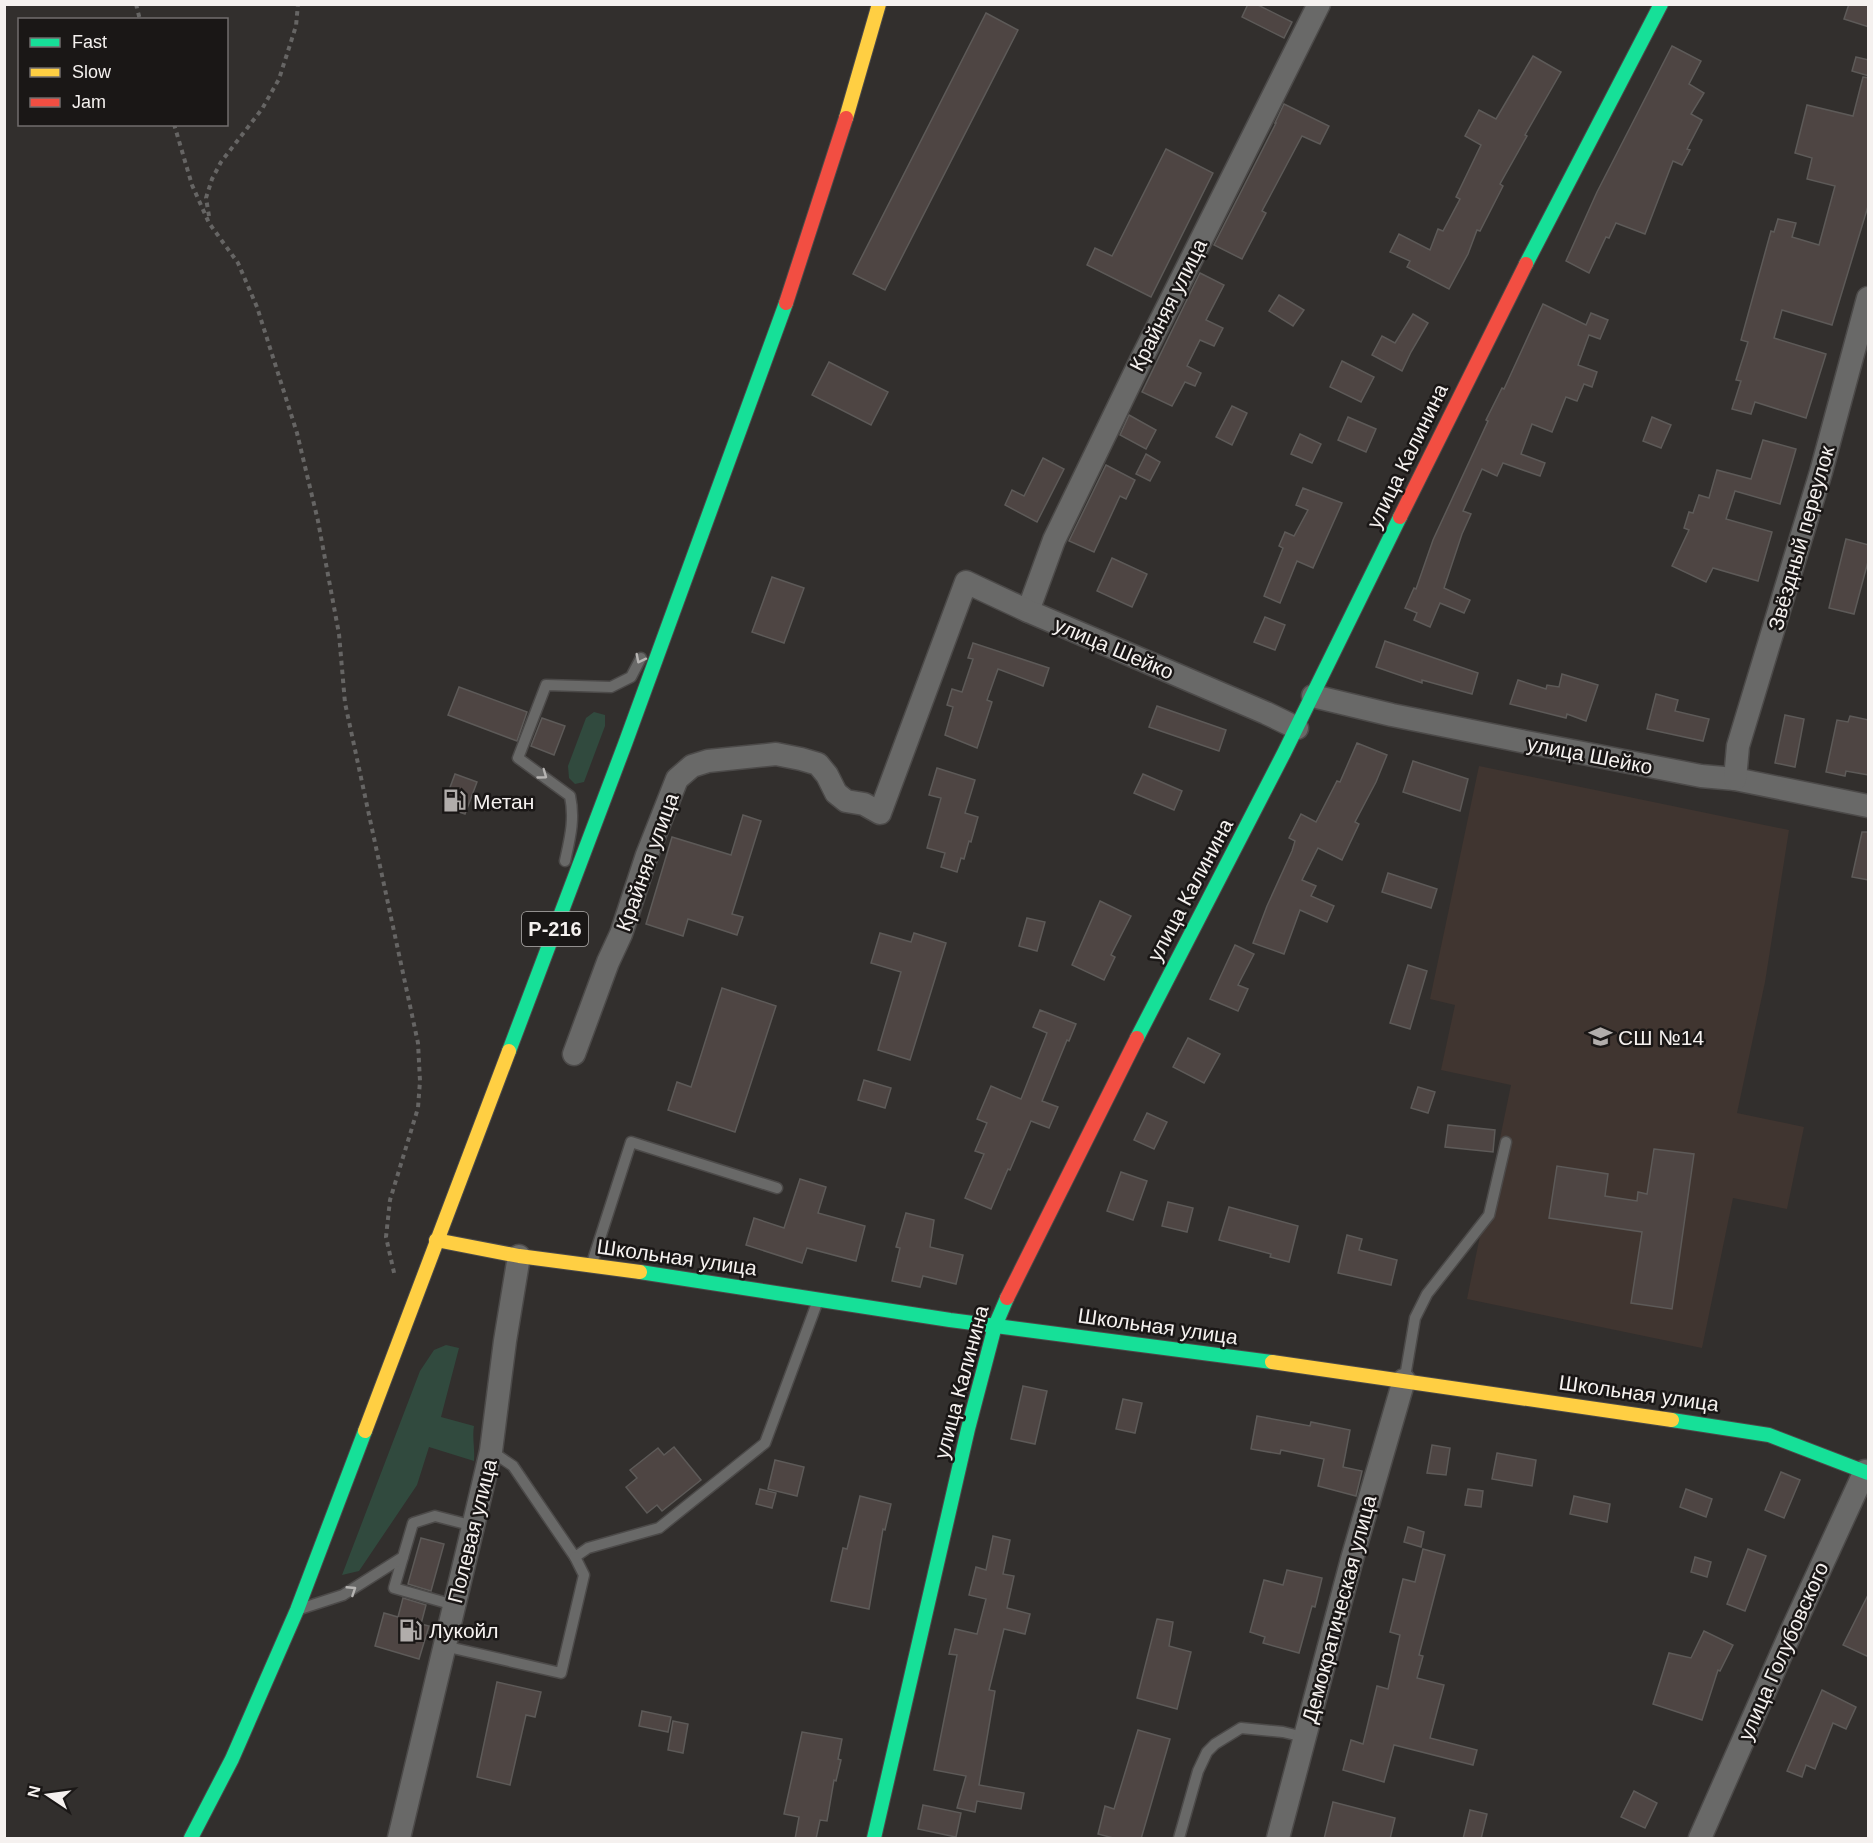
<svg xmlns="http://www.w3.org/2000/svg" width="1873" height="1843" font-family="Arial,sans-serif">
	<style>
		.built { fill: #403530 }
		.green { fill: #314a3e }
		.building { fill: #4e4543; stroke: #5d5a58; stroke-width: 1.5 }
		.lines { fill: none; stroke-linecap: round; stroke-linejoin: round }
		.lane-casing { stroke: #4c4a49; stroke-width: 13 }
		.street-casing { stroke: #4c4a49; stroke-width: 25 }
		.fast-casing { stroke: #4c4a49; stroke-width: 16 }
		.slow-casing { stroke: #4c4a49; stroke-width: 16 }
		.jam-casing { stroke: #4c4a49; stroke-width: 16 }
		.path { stroke: #666564; stroke-width: 4; stroke-dasharray: 4.5 4.5; stroke-linecap: butt }
		.lane { stroke: #696968; stroke-width: 10 }
		.street { stroke: #696968; stroke-width: 22 }
		.fast { stroke: #16e098; stroke-width: 14 }
		.slow { stroke: #ffcf43; stroke-width: 14 }
		.jam { stroke: #f24e42; stroke-width: 14 }
		.oneway { stroke: #b6b4b2 }
		.labels { text-anchor: middle; dominant-baseline: central; stroke-width: 5; stroke-linejoin: round; paint-order: stroke }
		.shield { fill: #1a1716; stroke: #b3b0ae; stroke-width: 1.5 }
		.shield-label { font-size: 20px; font-weight: bold; fill: #f5f1ef }
		.street-label { font-size: 21px; fill: #f5f1ef; stroke: #1a1716 }
		.poi-label { font-size: 21px; fill: #f5f1ef; stroke: #1a1716; text-anchor: start }
	</style>
	<rect width="100%" height="100%" fill="#322f2d"/>
	<!-- built -->
	<polygon class="built" points="1479,766 1789,830 1765,982 1737,1113 1804,1127 1787,1209 1733,1198 1702,1348 1467,1299 1511,1085 1441,1070 1455,1005 1430,999"/>
	<!-- green -->
	<g class="green">
		<polygon points="594,712 605,715 605,726 584,782 575,784 569,778 568,766 586,718"/>
		<path d="M446 1345 459 1348 441 1417 474 1426C472 1438 475 1448 474 1461L429 1447 417 1485 359 1571 342 1575 420 1371 434 1350Z"/>
	</g>
	<!-- building -->
	<g class="building">
		<polygon points="1248,4 1256,4 1292,22 1284,38 1242,17"/>
		<polygon points="1849,4 1869,4 1869,27 1844,19"/>
		<polygon points="986,13 1018,30 885,290 853,274"/>
		<polygon points="1672,46 1701,61 1689,84 1704,93 1691,114 1702,120 1687,149 1690,150 1682,165 1673,161 1645,234 1616,223 1609,238 1606,237 1589,273 1566,261 1597,192"/>
		<polygon points="1533,56 1561,72 1525,135 1527,136 1500,184 1503,186 1480,231 1477,230 1468,254 1449,289 1407,267 1410,261 1390,252 1399,234 1430,250 1438,229 1443,231 1460,199 1456,197 1481,145 1465,136 1479,110 1496,119"/>
		<polygon points="1856,57 1869,60 1869,76 1852,71"/>
		<polygon points="1863,77 1869,78 1869,203 1832,325 1782,310 1774,338 1826,354 1806,418 1755,402 1751,414 1732,409 1741,381 1736,380 1748,342 1741,340 1771,231 1774,232 1778,219 1796,223 1792,237 1819,245 1835,186 1807,179 1812,158 1795,153 1807,105 1853,116"/>
		<polygon points="1284,104 1329,126 1320,144 1302,136 1262,211 1266,213 1242,259 1214,245 1276,123 1275,123"/>
		<polygon points="1166,149 1213,173 1151,297 1087,265 1095,248 1112,256"/>
		<polygon points="1200,273 1224,285 1206,320 1223,328 1214,346 1200,340 1187,366 1201,373 1195,386 1185,382 1172,406 1142,392"/>
		<polygon points="1279,295 1304,310 1293,326 1269,311"/>
		<polygon points="1543,304 1586,325 1591,313 1608,320 1600,339 1589,335 1578,365 1597,372 1592,387 1584,384 1577,401 1566,397 1552,432 1532,424 1521,454 1545,463 1540,476 1503,463 1497,476 1482,469 1463,511 1471,514 1462,534 1444,588 1470,600 1464,613 1440,603 1430,627 1414,620 1417,613 1405,608 1414,588 1416,589 1433,540 1488,421 1486,420 1502,388 1504,389"/>
		<polygon points="1413,314 1428,323 1411,352 1402,371 1372,355 1382,336 1395,343"/>
		<polygon points="1342,361 1374,377 1361,402 1330,387"/>
		<polygon points="829,362 888,392 871,425 812,395"/>
		<polygon points="1232,406 1247,413 1232,445 1216,437"/>
		<polygon points="1129,415 1156,430 1146,449 1120,435"/>
		<polygon points="1348,417 1376,429 1366,452 1338,440"/>
		<polygon points="1652,417 1671,425 1661,448 1643,441"/>
		<polygon points="1300,434 1321,444 1312,463 1291,454"/>
		<polygon points="1763,440 1796,449 1780,504 1735,491 1726,519 1772,532 1758,581 1713,568 1706,582 1672,566 1689,530 1684,528 1689,512 1693,513 1699,495 1709,498 1717,470 1751,479"/>
		<polygon points="1146,454 1160,462 1150,481 1136,474"/>
		<polygon points="1043,458 1064,469 1037,522 1005,505 1012,490 1024,496"/>
		<polygon points="1106,465 1135,480 1126,499 1120,496 1094,552 1069,541"/>
		<polygon points="1303,488 1342,503 1313,568 1297,561 1280,603 1264,596 1283,548 1279,546 1285,532 1294,536 1308,510 1296,505"/>
		<polygon points="1846,539 1869,545 1869,558 1854,614 1829,608"/>
		<polygon points="1112,558 1147,574 1132,607 1097,591"/>
		<polygon points="772,577 804,588 784,643 752,632"/>
		<polygon points="1265,617 1285,625 1275,650 1254,642"/>
		<polygon points="1385,641 1478,673 1472,694 1422,680 1422,683 1376,667"/>
		<polygon points="973,643 1049,668 1043,686 998,669 987,700 992,702 977,748 945,735 953,707 947,705 952,689 962,692 973,659 968,658"/>
		<polygon points="1562,674 1598,685 1586,721 1567,714 1566,718 1510,704 1518,680 1546,689 1547,685 1559,687"/>
		<polygon points="459,687 527,712 517,741 448,715"/>
		<polygon points="1656,694 1678,700 1675,711 1709,719 1703,741 1647,729"/>
		<polygon points="1157,706 1226,730 1219,751 1149,727"/>
		<polygon points="1785,715 1804,719 1795,767 1775,763"/>
		<polygon points="1850,716 1869,720 1869,775 1846,771 1845,776 1826,772 1837,720 1848,722"/>
		<polygon points="542,718 565,726 554,755 531,746"/>
		<polygon points="1357,743 1387,755 1376,782 1355,822 1359,824 1342,860 1318,848 1302,880 1316,886 1311,896 1334,906 1327,922 1300,910 1284,954 1253,943 1267,906 1292,851 1295,841 1289,838 1301,814 1316,822 1337,781 1340,782"/>
		<polygon points="1413,761 1468,779 1460,811 1403,792"/>
		<polygon points="937,768 975,780 965,813 978,817 971,842 969,841 964,859 961,858 957,872 941,867 945,853 927,848 941,798 929,795"/>
		<polygon points="455,774 477,782 465,814 443,806"/>
		<polygon points="1143,774 1182,791 1174,810 1134,793"/>
		<polygon points="743,815 761,821 732,914 743,917 737,935 688,919 683,936 646,924 672,837 731,855"/>
		<polygon points="1862,832 1869,832 1869,880 1852,877"/>
		<polygon points="1388,873 1437,889 1431,908 1382,892"/>
		<polygon points="1100,901 1131,916 1111,955 1115,957 1104,980 1072,965"/>
		<polygon points="1027,918 1045,922 1037,951 1019,946"/>
		<polygon points="880,933 911,942 914,933 946,943 910,1060 878,1050 901,972 871,963"/>
		<polygon points="1235,945 1254,954 1238,985 1248,989 1238,1011 1210,999"/>
		<polygon points="1408,965 1427,971 1410,1029 1390,1023"/>
		<polygon points="722,988 776,1006 735,1132 668,1110 677,1082 691,1087"/>
		<polygon points="1040,1010 1076,1024 1069,1041 1067,1040 1042,1101 1058,1107 1049,1128 1031,1121 1010,1170 1008,1169 991,1209 965,1198 984,1154 975,1151 987,1123 977,1119 991,1086 1021,1099 1047,1033 1033,1027"/>
		<polygon points="1188,1038 1220,1054 1204,1083 1173,1067"/>
		<polygon points="864,1080 891,1088 885,1108 858,1100"/>
		<polygon points="1418,1087 1435,1092 1428,1113 1411,1108"/>
		<polygon points="1147,1113 1167,1122 1154,1149 1134,1140"/>
		<polygon points="1448,1125 1495,1130 1493,1152 1445,1147"/>
		<polygon points="1654,1149 1694,1154 1672,1309 1631,1303 1642,1232 1549,1218 1557,1166 1608,1174 1605,1196 1637,1201 1638,1192 1647,1194"/>
		<polygon points="1121,1172 1147,1181 1133,1220 1107,1211"/>
		<polygon points="800,1179 826,1187 818,1213 865,1226 856,1261 807,1248 802,1263 746,1245 754,1218 784,1228"/>
		<polygon points="1168,1202 1193,1208 1187,1232 1162,1226"/>
		<polygon points="1229,1207 1298,1226 1289,1262 1270,1257 1271,1254 1219,1240"/>
		<polygon points="906,1213 934,1220 930,1247 963,1255 956,1284 923,1276 920,1287 892,1281 900,1248 896,1247"/>
		<polygon points="1347,1235 1362,1239 1359,1250 1397,1260 1391,1285 1338,1273"/>
		<polygon points="1023,1386 1047,1391 1035,1444 1011,1439"/>
		<polygon points="1123,1399 1142,1403 1135,1433 1116,1429"/>
		<polygon points="1257,1416 1310,1426 1311,1422 1350,1430 1343,1467 1362,1471 1356,1496 1318,1486 1324,1459 1281,1450 1280,1454 1251,1449"/>
		<polygon points="1432,1445 1450,1448 1446,1475 1427,1473"/>
		<polygon points="674,1447 701,1480 662,1511 657,1505 647,1513 626,1487 637,1478 630,1470 658,1448 664,1455"/>
		<polygon points="1497,1453 1536,1460 1532,1486 1492,1479"/>
		<polygon points="775,1460 804,1467 797,1496 768,1489"/>
		<polygon points="1781,1472 1800,1480 1784,1518 1765,1510"/>
		<polygon points="760,1489 776,1493 772,1508 756,1504"/>
		<polygon points="1468,1489 1483,1491 1481,1507 1465,1505"/>
		<polygon points="1686,1489 1712,1499 1706,1517 1680,1507"/>
		<polygon points="860,1496 891,1504 885,1530 883,1529 869,1609 831,1601 843,1548 847,1549"/>
		<polygon points="1574,1496 1610,1504 1607,1522 1570,1514"/>
		<polygon points="1408,1527 1424,1532 1421,1547 1404,1542"/>
		<polygon points="993,1536 1010,1540 1003,1574 1014,1576 1007,1608 1030,1614 1025,1634 1004,1629 989,1690 995,1691 979,1785 1024,1793 1021,1809 977,1801 975,1812 957,1808 966,1776 934,1770 957,1655 949,1654 955,1629 977,1634 986,1599 969,1595 976,1567 986,1570"/>
		<polygon points="421,1538 444,1544 431,1591 408,1584"/>
		<polygon points="1423,1549 1445,1555 1419,1655 1423,1656 1417,1678 1444,1685 1430,1738 1477,1750 1473,1765 1394,1745 1384,1782 1343,1770 1351,1740 1363,1744 1377,1686 1388,1689 1400,1635 1390,1632 1403,1579 1415,1582"/>
		<polygon points="1748,1549 1766,1556 1745,1611 1727,1604"/>
		<polygon points="1695,1557 1711,1562 1707,1577 1691,1572"/>
		<polygon points="1287,1570 1322,1578 1315,1607 1312,1606 1299,1653 1263,1643 1265,1637 1250,1632 1264,1580 1283,1585"/>
		<polygon points="1869,1593 1869,1657 1843,1645"/>
		<polygon points="403,1598 426,1605 421,1624 429,1626 419,1659 375,1646 384,1613 398,1617"/>
		<polygon points="1157,1619 1173,1622 1169,1646 1191,1652 1177,1709 1137,1698"/>
		<polygon points="1704,1631 1733,1645 1720,1671 1718,1670 1702,1720 1653,1704 1669,1653 1691,1658"/>
		<polygon points="497,1682 541,1692 535,1717 526,1715 510,1785 477,1777"/>
		<polygon points="1822,1690 1856,1707 1846,1729 1833,1723 1815,1769 1806,1765 1802,1777 1787,1771"/>
		<polygon points="642,1711 671,1717 668,1732 639,1726"/>
		<polygon points="673,1721 688,1724 683,1753 668,1750"/>
		<polygon points="1138,1730 1170,1739 1141,1839 1117,1839 1098,1834 1105,1806 1114,1809"/>
		<polygon points="802,1732 842,1739 838,1759 841,1760 836,1781 834,1780 827,1821 820,1820 816,1839 795,1839 799,1817 784,1814"/>
		<polygon points="1634,1791 1657,1803 1645,1828 1621,1817"/>
		<polygon points="1333,1802 1395,1818 1390,1839 1324,1839"/>
		<polygon points="923,1805 961,1813 956,1837 918,1829"/>
		<polygon points="1470,1810 1487,1814 1481,1839 1463,1839"/>
	</g>
	<g class="lines">
		<defs>
			<g id="lane">
				<path d="M565 861C570 838 575 819 570 796L518 758 546 685 611 687 631 677 641 658"/>
				<polyline points="592,1263 631,1142 777,1188"/>
				<polyline points="1405,1377 1415,1318 1427,1294 1489,1215 1506,1142"/>
				<polyline points="491,1451 513,1466 575,1557 588,1548 659,1528 765,1443 817,1303"/>
				<polyline points="403,1557 394,1588 454,1605"/>
				<polyline points="303,1608 343,1595 403,1557 413,1523 435,1516 474,1526"/>
				<polyline points="444,1646 561,1673 584,1575 575,1557"/>
				<polyline points="1179,1838 1198,1771 1207,1752 1215,1744 1241,1728 1283,1732 1304,1737"/>
			</g>
			<g id="street">
				<polyline points="1028,611 1054,540 1142,358 1319,4"/>
				<polyline points="1313,696 1392,715 1526,742 1701,776 1735,779 1868,806"/>
				<polyline points="1735,779 1738,746 1821,472 1868,298"/>
				<polyline points="574,1054 608,962 621,934 647,855 677,779 692,766 708,761 776,754 801,759 818,764 827,775 836,793 846,801 864,804 880,813 966,582 1028,611 1266,713 1297,728"/>
				<polyline points="399,1838 491,1451 505,1341 519,1256"/>
				<polyline points="1278,1838 1352,1559 1404,1380"/>
				<polyline points="1700,1838 1791,1632 1865,1471"/>
			</g>
			<g id="fast">
				<polyline points="1526,264 1661,4"/>
				<polyline points="1137,1038 1284,753 1400,517"/>
				<polyline points="509,1051 625,744 786,303"/>
				<polyline points="640,1272 950,1320 1272,1362"/>
				<polyline points="1672,1420 1769,1435 1868,1473"/>
				<polyline points="191,1838 232,1759 297,1610 365,1431"/>
				<polyline points="874,1838 968,1429 995,1326 1007,1298"/>
			</g>
			<g id="slow">
				<polyline points="846,118 879,4"/>
				<polyline points="436,1240 519,1256 640,1272"/>
				<polyline points="1272,1362 1672,1420"/>
				<polyline points="365,1431 509,1051"/>
			</g>
			<g id="jam">
				<polyline points="786,303 846,118"/>
				<polyline points="1400,517 1526,264"/>
				<polyline points="1007,1298 1137,1038"/>
			</g>
		</defs>
		<!-- lane casing -->
		<use href="#lane" class="lane-casing"/>
		<!-- street casing -->
		<use href="#street" class="street-casing"/>
		<!-- fast casing -->
		<use href="#fast" class="fast-casing"/>
		<!-- slow casing -->
		<use href="#slow" class="slow-casing"/>
		<!-- jam casing -->
		<use href="#jam" class="jam-casing"/>
		<!-- path -->
		<g class="path">
			<polyline points="136,4 140,20"/>
			<polyline points="174,124 192,185 209,223 238,263 257,307 297,433 318,521 339,634 345,703 418,1043 420,1081 418,1108 390,1200 386,1237 395,1277"/>
			<polyline points="209,216 206,198 212,179 221,162 262,109 279,79 296,26 298,4"/>
		</g>
		<!-- lane -->
		<use href="#lane" class="lane"/>
		<!-- street -->
		<use href="#street" class="street"/>
		<!-- fast -->
		<use href="#fast" class="fast"/>
		<!-- slow -->
		<use href="#slow" class="slow"/>
		<!-- jam -->
		<use href="#jam" class="jam"/>
	</g>
	<!-- one-way arrows -->
	<defs><path id="oneway-chevron" d="M-2-3.5L2.5 0L-2 3.5" fill="none" stroke-width="1.6" stroke-linecap="round" stroke-linejoin="round" transform="scale(1.5)"/></defs>
	<g class="oneway">
		<use href="#oneway-chevron" transform="translate(640 659) rotate(117)"/>
		<use href="#oneway-chevron" transform="translate(543 775) rotate(36)"/>
		<use href="#oneway-chevron" transform="translate(352 1590) rotate(-33)"/>
	</g>
	<!-- icons -->
	<defs>
		<symbol id="fuel-bare" viewBox="-9 -9 18 18"><path d="M-5.5-6h7V0h2V4h1.3V-2.5L3-4.5l.8-.8L6-3V5H2.5V1h-1V6h-7ZM-4.2-4.7v3.2H.2V-4.7Z" fill="#b1adab" stroke="#1a1716" stroke-width="2.5" paint-order="stroke"/></symbol>
		<symbol id="school-bare" viewBox="-9 -9 18 18"><path d="M0-5L7-2L0 1L-7-2ZM-4 1L0 2.5L4 1V4Q0 6-4 4Z" fill="#b1adab" stroke="#1a1716" stroke-width="2.5" paint-order="stroke"/></symbol>
	</defs>
	<g fill-rule="evenodd">
		<use href="#fuel-bare" x="438" y="784" width="33" height="33"/>
		<use href="#school-bare" x="1584" y="1020" width="33" height="33"/>
		<use href="#fuel-bare" x="394" y="1614" width="33" height="33"/>
	</g>
	<g class="labels">
		<!-- shield labels -->
		<rect class="shield" x="522" y="912" width="66" height="34" rx="4.5"/>
		<g class="shield-label">
			<text x="555" y="929">Р-216</text>
		</g>
		<!-- street labels -->
		<g class="street-label">
			<text transform="translate(1168 305) rotate(-63)">Крайняя улица</text>
			<text transform="translate(1407 456) rotate(-64)">улица Калинина</text>
			<text transform="translate(1801 538) rotate(-74)">Звёздный переулок</text>
			<text transform="translate(1114 648) rotate(23)">улица Шейко</text>
			<text transform="translate(1590 755) rotate(11)">улица Шейко</text>
			<text transform="translate(647 862) rotate(-70)">Крайняя улица</text>
			<text transform="translate(1190 890) rotate(-62)">улица Калинина</text>
			<text transform="translate(677 1257) rotate(8)">Школьная улица</text>
			<text transform="translate(1158 1326) rotate(8)">Школьная улица</text>
			<text transform="translate(961 1382) rotate(-75)">улица Калинина</text>
			<text transform="translate(1639 1393) rotate(8)">Школьная улица</text>
			<text transform="translate(472 1531) rotate(-76)">Полевая улица</text>
			<text transform="translate(1339 1609) rotate(-75)">Демократическая улица</text>
			<text transform="translate(1783 1651) rotate(-66)">улица Голубовского</text>
		</g>
		<!-- poi labels -->
		<g class="poi-label">
			<text x="473" y="801">Метан</text>
			<text x="1618" y="1037">СШ №14</text>
			<text x="429" y="1630">Лукойл</text>
		</g>
	</g>
	<!-- border -->
	<rect width="1873" height="1843" fill="none" stroke="#f5f1ef" stroke-width="12"/>
	<!-- legend -->
	<rect x="18" y="18" width="210" height="108" fill="#1a1716" stroke="#726e6d" stroke-width="1.5"/>
	<rect x="30" y="38" width="30" height="9" fill="#16e098" stroke="#726e6d" stroke-width="1.5"/>
	<text x="72" y="48" font-size="18" fill="#f5f1ef">Fast</text>
	<rect x="30" y="68" width="30" height="9" fill="#ffcf43" stroke="#726e6d" stroke-width="1.5"/>
	<text x="72" y="78" font-size="18" fill="#f5f1ef">Slow</text>
	<rect x="30" y="98" width="30" height="9" fill="#f24e42" stroke="#726e6d" stroke-width="1.5"/>
	<text x="72" y="108" font-size="18" fill="#f5f1ef">Jam</text>
	<!-- north arrow -->
	<g transform="translate(48 1795) rotate(283)" stroke="#1a1716" stroke-width="4.5" paint-order="stroke">
	<path d="M0-4.5L10 22L0 15L-10 22Z" fill="#f5f1ef"/>
	<text y="-9" font-size="16" font-weight="bold" text-anchor="middle" fill="#f5f1ef">N</text>
	</g>
</svg>
